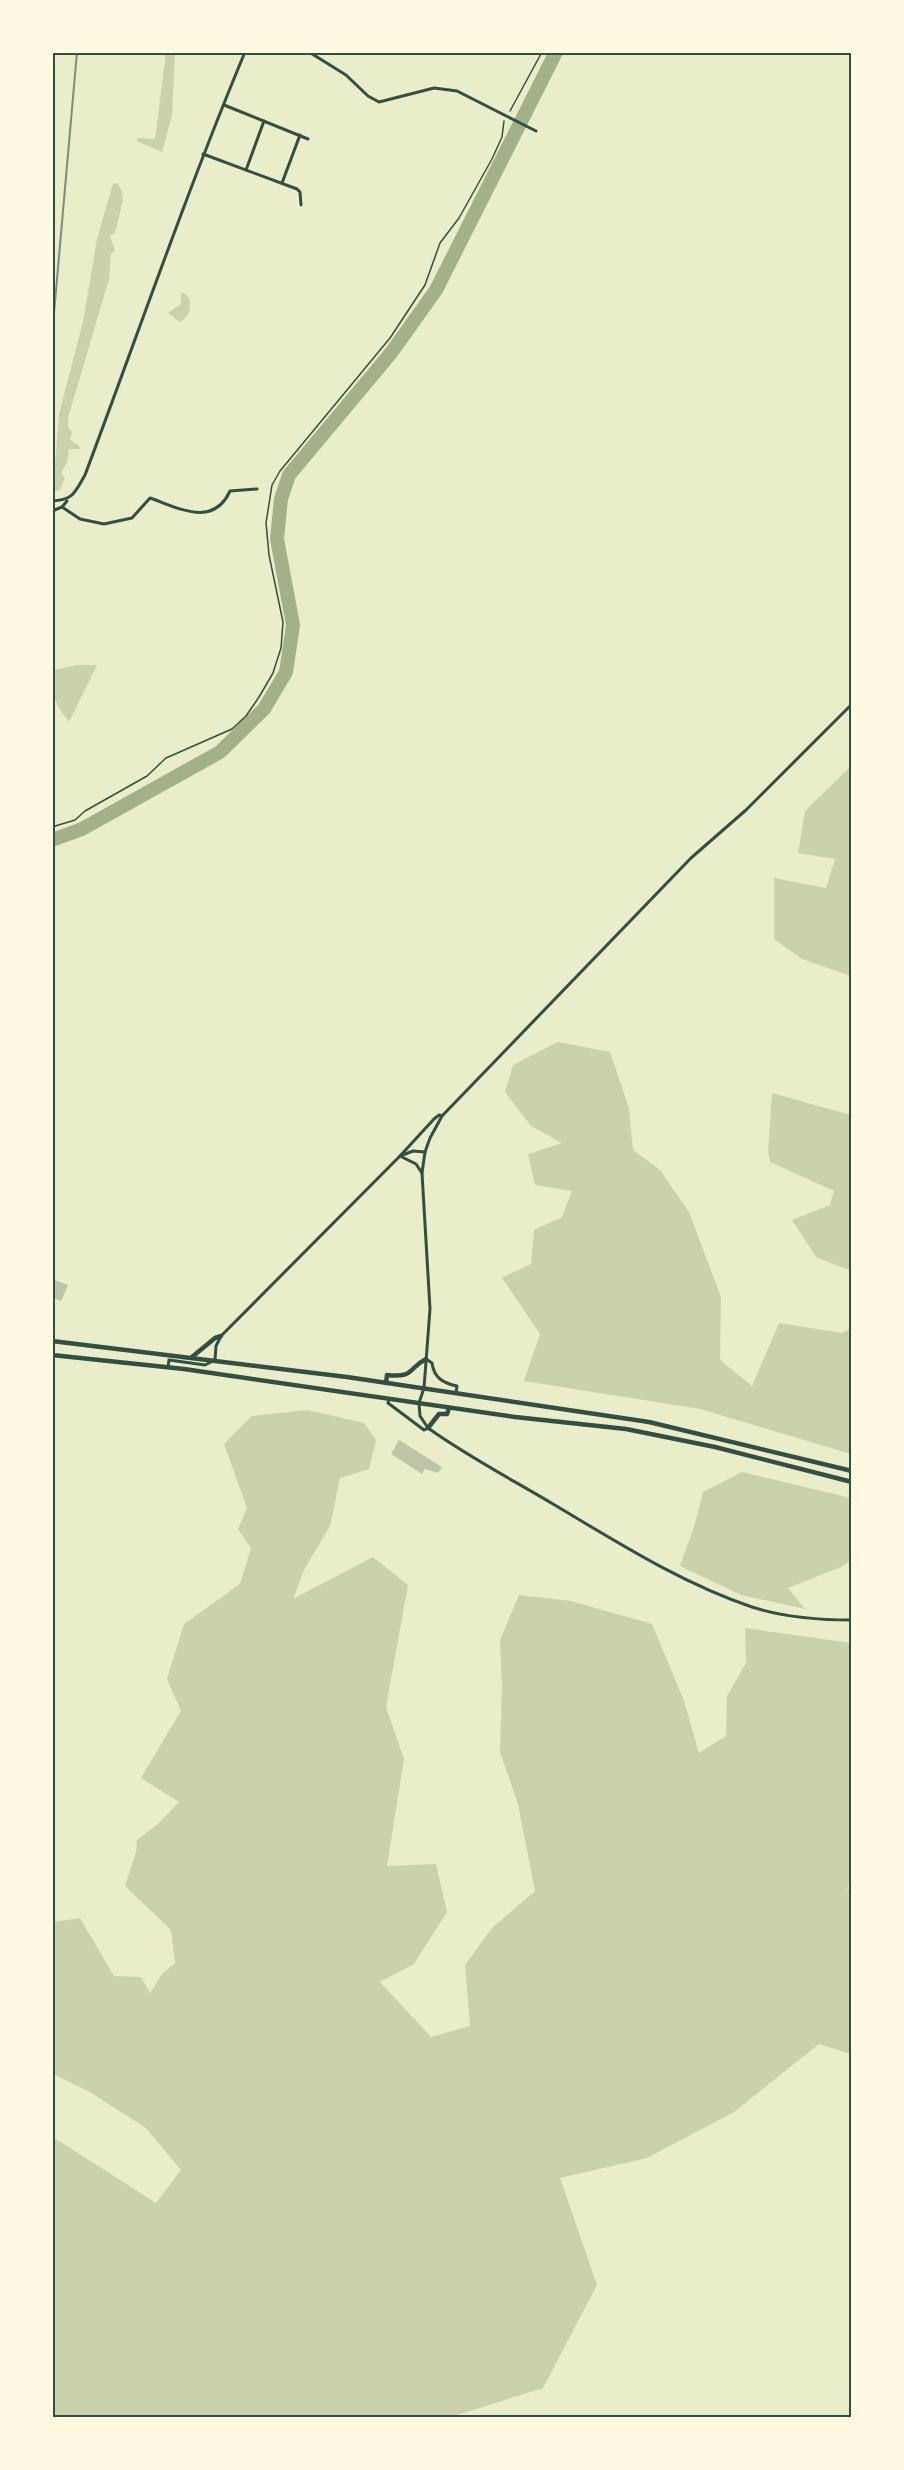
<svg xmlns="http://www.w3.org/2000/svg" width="904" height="2470" font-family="'Fira Sans',sans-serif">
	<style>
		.green { fill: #cad2ad }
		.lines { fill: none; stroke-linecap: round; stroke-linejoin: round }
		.river { stroke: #a3b18a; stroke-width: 14 }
		.building { fill: #bcc5a7 }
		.path { stroke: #344e41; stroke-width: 1.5 }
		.minor { stroke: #344e41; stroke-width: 3 }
		.primary { stroke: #344e41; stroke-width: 4.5 }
		.rail { stroke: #7c8e77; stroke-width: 2 }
		.neatline { fill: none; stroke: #344e41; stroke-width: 2 }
	</style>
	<rect width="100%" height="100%" fill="#e9edc9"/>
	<!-- green -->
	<g class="green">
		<polygon points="166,53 175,53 172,115 162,152 137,141 137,138 155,139"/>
		<polygon points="113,183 118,184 122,191 123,200 115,233 110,236 115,251 111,254 109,279 68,418 68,427 72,432 70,440 79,446 80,449 69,449 67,462 61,473 65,478 59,491 53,491 59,414 83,322 97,239"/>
		<path d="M181 292 188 296C192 306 190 317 180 322L168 313 181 304Z"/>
		<path d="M76 665H97L69 722C56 705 49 693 55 670Z"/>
		<polygon points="851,766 851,976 802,959 774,939 774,878 826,888 835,859 798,853 805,811"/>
		<polygon points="558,1042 610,1052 629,1108 633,1150 660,1170 689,1212 721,1297 720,1360 752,1386 779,1323 842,1333 851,1328 851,1454 700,1409 524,1381 540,1334 502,1278 531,1264 534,1230 562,1217 572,1191 535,1185 528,1154 562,1143 531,1126 505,1092 513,1065"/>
		<polygon points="772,1093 851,1115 851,1271 816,1257 792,1220 830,1205 834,1191 770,1162 768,1151"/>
		<polygon points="307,1410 364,1423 376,1440 369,1469 340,1478 330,1526 304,1570 293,1599 373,1557 408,1585 386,1707 404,1759 387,1866 436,1864 447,1912 414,1964 380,1982 431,2037 470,2026 465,1965 492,1928 535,1891 518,1804 500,1752 502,1687 500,1640 519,1595 571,1601 652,1624 684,1701 699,1753 726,1736 727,1696 746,1663 745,1628 851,1643 852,1881 846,1890 851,1888 851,2054 819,2044 734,2112 647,2158 560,2178 597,2285 543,2388 451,2417 53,2417 53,2137 156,2203 181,2170 146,2128 90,2092 53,2074 53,1922 80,1918 114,1976 141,1977 150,1993 162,1974 175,1963 171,1930 125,1886 136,1852 137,1840 158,1824 179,1802 141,1778 181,1711 167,1679 184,1624 240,1584 251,1548 238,1529 247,1508 224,1444 252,1416"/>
		<polygon points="742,1472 851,1498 851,1560 841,1567 788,1588 805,1609 741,1595 680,1566 694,1527 703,1492"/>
	</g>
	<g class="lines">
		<!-- river -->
		<polyline class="river" points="52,840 82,829 220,752 264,709 286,672 293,625 277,539 281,499 289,475 391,353 436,290 556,52"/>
	</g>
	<!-- building -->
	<g class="building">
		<polygon points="52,1279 68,1285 61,1301 52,1297"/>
		<polygon points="399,1440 442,1467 438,1473 425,1469 422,1474 391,1454"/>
	</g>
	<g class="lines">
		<!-- path -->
		<g class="path">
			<polyline points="510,111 542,52"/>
			<polyline points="52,827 75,820 85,811 147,776 166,758 232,729 246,716 259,697 273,673 281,648 283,622 269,555 266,523 272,485 280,471 390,338 425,285 440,243 459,218 492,159 502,137 504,121"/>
		</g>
		<!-- minor -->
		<g class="minor">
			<polyline points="309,52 346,75 368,96 379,102 434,88 457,91 536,131"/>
			<polyline points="224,105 308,139"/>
			<polyline points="203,154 297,189 300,192 301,205"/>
			<polyline points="246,170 264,121"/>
			<polyline points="282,183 300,135"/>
			<path d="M52 501C74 500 75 492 85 475 138 334 187 191 245 52"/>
			<path d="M62 507 80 519 104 524 132 518 150 498C179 508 213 528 230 491L257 489"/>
			<polyline points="52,511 62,507 67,501"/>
			<path d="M425 1152 422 1173 430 1309 424 1388 419 1403 420 1416 428 1428C467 1456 511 1479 553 1504 617 1542 681 1583 752 1607 783 1617 819 1620 852 1620"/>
			<polyline points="422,1173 416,1164 400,1156 434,1119 439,1115 442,1116"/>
			<path d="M426 1359 432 1363C434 1378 443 1383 457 1386L456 1393"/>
			<polyline points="168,1367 169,1360 205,1365 215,1360 216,1346 221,1336 400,1156 413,1151 425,1152 430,1138 442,1116 691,858 746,810 852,704"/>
			<polyline points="389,1399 388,1403 424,1430 428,1428"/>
		</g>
		<!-- primary -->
		<g class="primary">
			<polyline points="52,1341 347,1377 649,1422 852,1471"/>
			<polyline points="52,1355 184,1369 515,1417 626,1429 715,1447 852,1482"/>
			<polyline points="192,1357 215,1338 221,1336"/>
			<path d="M386 1383 387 1375C415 1378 408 1368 426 1359"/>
			<polyline points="428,1428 439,1414 447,1414 449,1408"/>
		</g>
		<!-- rail -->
		<polyline class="rail" points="52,336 77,52"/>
	</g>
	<!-- border -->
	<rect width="904" height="2470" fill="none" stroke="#fefae0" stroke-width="108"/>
	<rect x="54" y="54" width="796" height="2362" class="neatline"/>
</svg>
